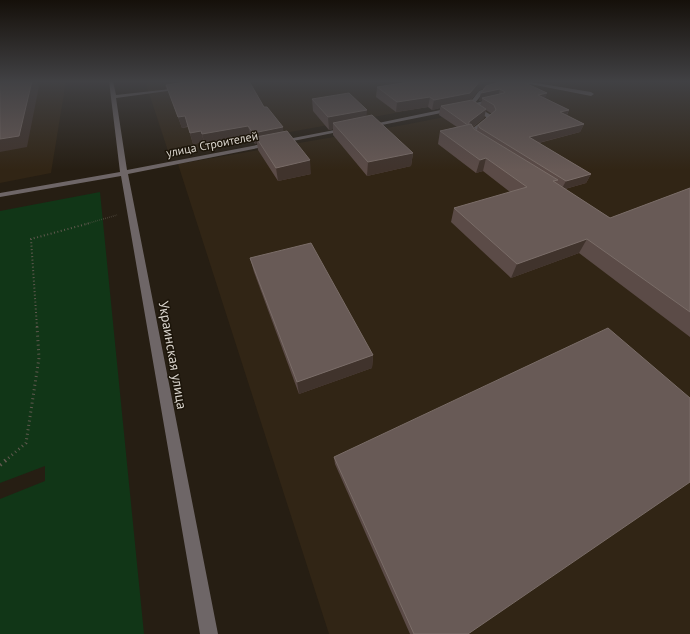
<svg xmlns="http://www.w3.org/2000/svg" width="690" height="634" font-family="'PT Sans',sans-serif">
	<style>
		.built { fill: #312515 }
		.green { fill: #113617 }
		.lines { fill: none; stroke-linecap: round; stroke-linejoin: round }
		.path-far3 { stroke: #60594f; stroke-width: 1.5; stroke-dasharray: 0.5 1.5; stroke-linecap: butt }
		.path-far2 { stroke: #60594f; stroke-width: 2; stroke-dasharray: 1 2.5; stroke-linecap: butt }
		.path-far1 { stroke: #60594f; stroke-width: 3; stroke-dasharray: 1 3.5; stroke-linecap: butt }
		.path { stroke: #60594f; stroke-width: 4; stroke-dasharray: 1.5 4.5; stroke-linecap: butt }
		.minor { fill: #6e6667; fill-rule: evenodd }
		.wall { fill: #5b4b47; fill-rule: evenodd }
		.shaded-wall { fill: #40332c }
		.building { fill: #685a56; stroke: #7a6d68 }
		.labels { text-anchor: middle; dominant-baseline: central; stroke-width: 3; stroke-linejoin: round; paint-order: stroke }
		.far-street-label { font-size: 12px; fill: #dad5ce; stroke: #1c150a }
		.street-label { font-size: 14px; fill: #dad5ce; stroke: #1c150a }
	</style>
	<rect width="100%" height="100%" fill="#261e13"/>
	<!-- built -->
	<g class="built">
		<polygon points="34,81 66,81 51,173 0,183 0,85"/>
		<polygon points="145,81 470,81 473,99 169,154"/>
		<polygon points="491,81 690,81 690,634 329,634 178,164 409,124 510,104 474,84"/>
	</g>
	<!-- green -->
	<polygon class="green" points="100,192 144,634 0,634 0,499 45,481 45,466 0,483 0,211"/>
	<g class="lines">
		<!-- path-far3 -->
		<polyline class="path-far3" points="86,224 117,215"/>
		<!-- path-far2 -->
		<polyline class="path-far2" points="37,327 31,239 90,223"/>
		<!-- path-far1 -->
		<polyline class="path-far1" points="5,461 26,443 39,358 37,326"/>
		<!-- path -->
		<polyline class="path" points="0,465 6,460"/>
		<!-- minor -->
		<g class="minor">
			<polygon points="109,81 113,81 116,95 180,88 182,89 116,98 127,170 345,128 348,130 128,174 218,634 200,634 121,176 0,197 0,193 120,172"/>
			<polygon points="530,82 591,92 594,94 591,96 530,84 513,85 511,84"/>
			<polygon points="492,86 496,87 483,93 475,103 494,99 497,101 476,106 491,115 492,119 474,133 476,140 472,140 468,135 468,132 486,118 486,117 471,107 367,128 364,126 469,104 479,91"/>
		</g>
	</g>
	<!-- wall -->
	<g class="wall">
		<path d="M463 81 545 98 569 110 567 115 584 124 580 132 539 143 591 174 586 183 565 189 610 218 690 188V337L579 253 511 278 451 222 454 208 510 192 483 171 476 173 438 144 440 131 457 127 439 115 440 108 432 110 428 107 396 112 376 97 377 87 456 82ZM485 88 479 101 482 100 480 106 470 101 479 90ZM486 110 492 114 478 125 477 130 473 127 484 118Z"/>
		<polygon points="166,85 264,107 284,132 311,174 278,181 258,150 257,143 255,144 251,137 205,145 204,142 193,144 188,127 182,128"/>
		<polygon points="312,99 367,117 413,153 411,166 367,176 333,135 333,129 329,130 313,111"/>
		<polygon points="250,258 373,355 372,368 299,394 254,272"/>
		<polygon points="334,457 468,634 410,634 335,464"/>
	</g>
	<!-- shaded-wall -->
	<g class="shaded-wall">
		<polygon points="32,81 36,81 39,86 27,147 0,152 0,139"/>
		<polygon points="480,81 505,81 505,82 479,90 468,103 441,106 440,108 432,110 434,100"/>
		<polygon points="500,89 498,97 482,98 482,100 479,101 481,93"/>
		<polygon points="547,93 544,101 538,95"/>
		<polygon points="430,97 428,107 396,112 397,102"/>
		<polygon points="486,109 484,118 467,131 469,122"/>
		<polygon points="367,110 366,122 333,123 333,129 329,130 328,117"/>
		<polygon points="569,110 565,118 560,112"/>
		<polygon points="185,116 188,126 182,128 178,117"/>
		<polygon points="584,124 580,132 526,146 529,137"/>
		<polygon points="248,126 251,137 205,145 202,134"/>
		<polygon points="283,127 284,138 256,137 257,143 255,144 253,133"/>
		<polygon points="201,131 204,142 193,144 190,133"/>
		<polygon points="413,153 411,166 367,176 368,162"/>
		<polygon points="486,158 483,171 476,173 480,160"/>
		<polygon points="310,160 311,174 278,181 276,168"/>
		<polygon points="591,174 586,183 561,190 566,181"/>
		<polygon points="587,239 579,253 511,278 517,264"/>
		<polygon points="373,355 372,368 299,394 297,382"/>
	</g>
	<!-- building -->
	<g class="building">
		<polygon points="0,81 32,81 19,136 0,139"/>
		<polygon points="193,81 249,81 264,107 267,107 283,127 253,133 248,126 202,134 201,131 190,133 185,116 178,117 166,85"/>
		<polygon points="416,81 455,81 456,82 463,81 480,81 470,93 434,100 430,97 397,102 377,87"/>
		<polygon points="503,81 521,81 547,93 538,95 569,110 560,112 584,124 529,137 591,174 566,181 480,128 478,125 496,110 494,105 482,98 504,93 505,92 500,89 481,93 486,86"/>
		<polygon points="349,93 367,110 328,117 312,99"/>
		<polygon points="472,100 486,109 469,122 469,126 441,106"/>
		<polygon points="372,115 413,153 368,162 333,123"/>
		<polygon points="471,124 474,129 558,180 553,181 610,218 690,188 690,312 587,239 517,264 454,208 527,187 486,158 480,160 440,131"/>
		<polygon points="287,131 310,160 276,168 256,137"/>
		<polygon points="311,243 373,355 297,382 250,258"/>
		<polygon points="608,328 690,398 690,482 468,634 414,634 334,457"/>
	</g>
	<!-- sky -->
	<linearGradient id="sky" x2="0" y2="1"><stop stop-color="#15100a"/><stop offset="0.48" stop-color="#414144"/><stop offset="1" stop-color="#414144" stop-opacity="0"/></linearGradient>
	<rect width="690" height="170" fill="url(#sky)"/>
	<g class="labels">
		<!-- far-street labels -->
		<g class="far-street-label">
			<text transform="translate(212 144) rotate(-11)">улица Строителей</text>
		</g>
		<!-- street labels -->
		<g class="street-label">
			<text transform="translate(173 355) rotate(80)">Украинская улица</text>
		</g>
	</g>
</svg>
